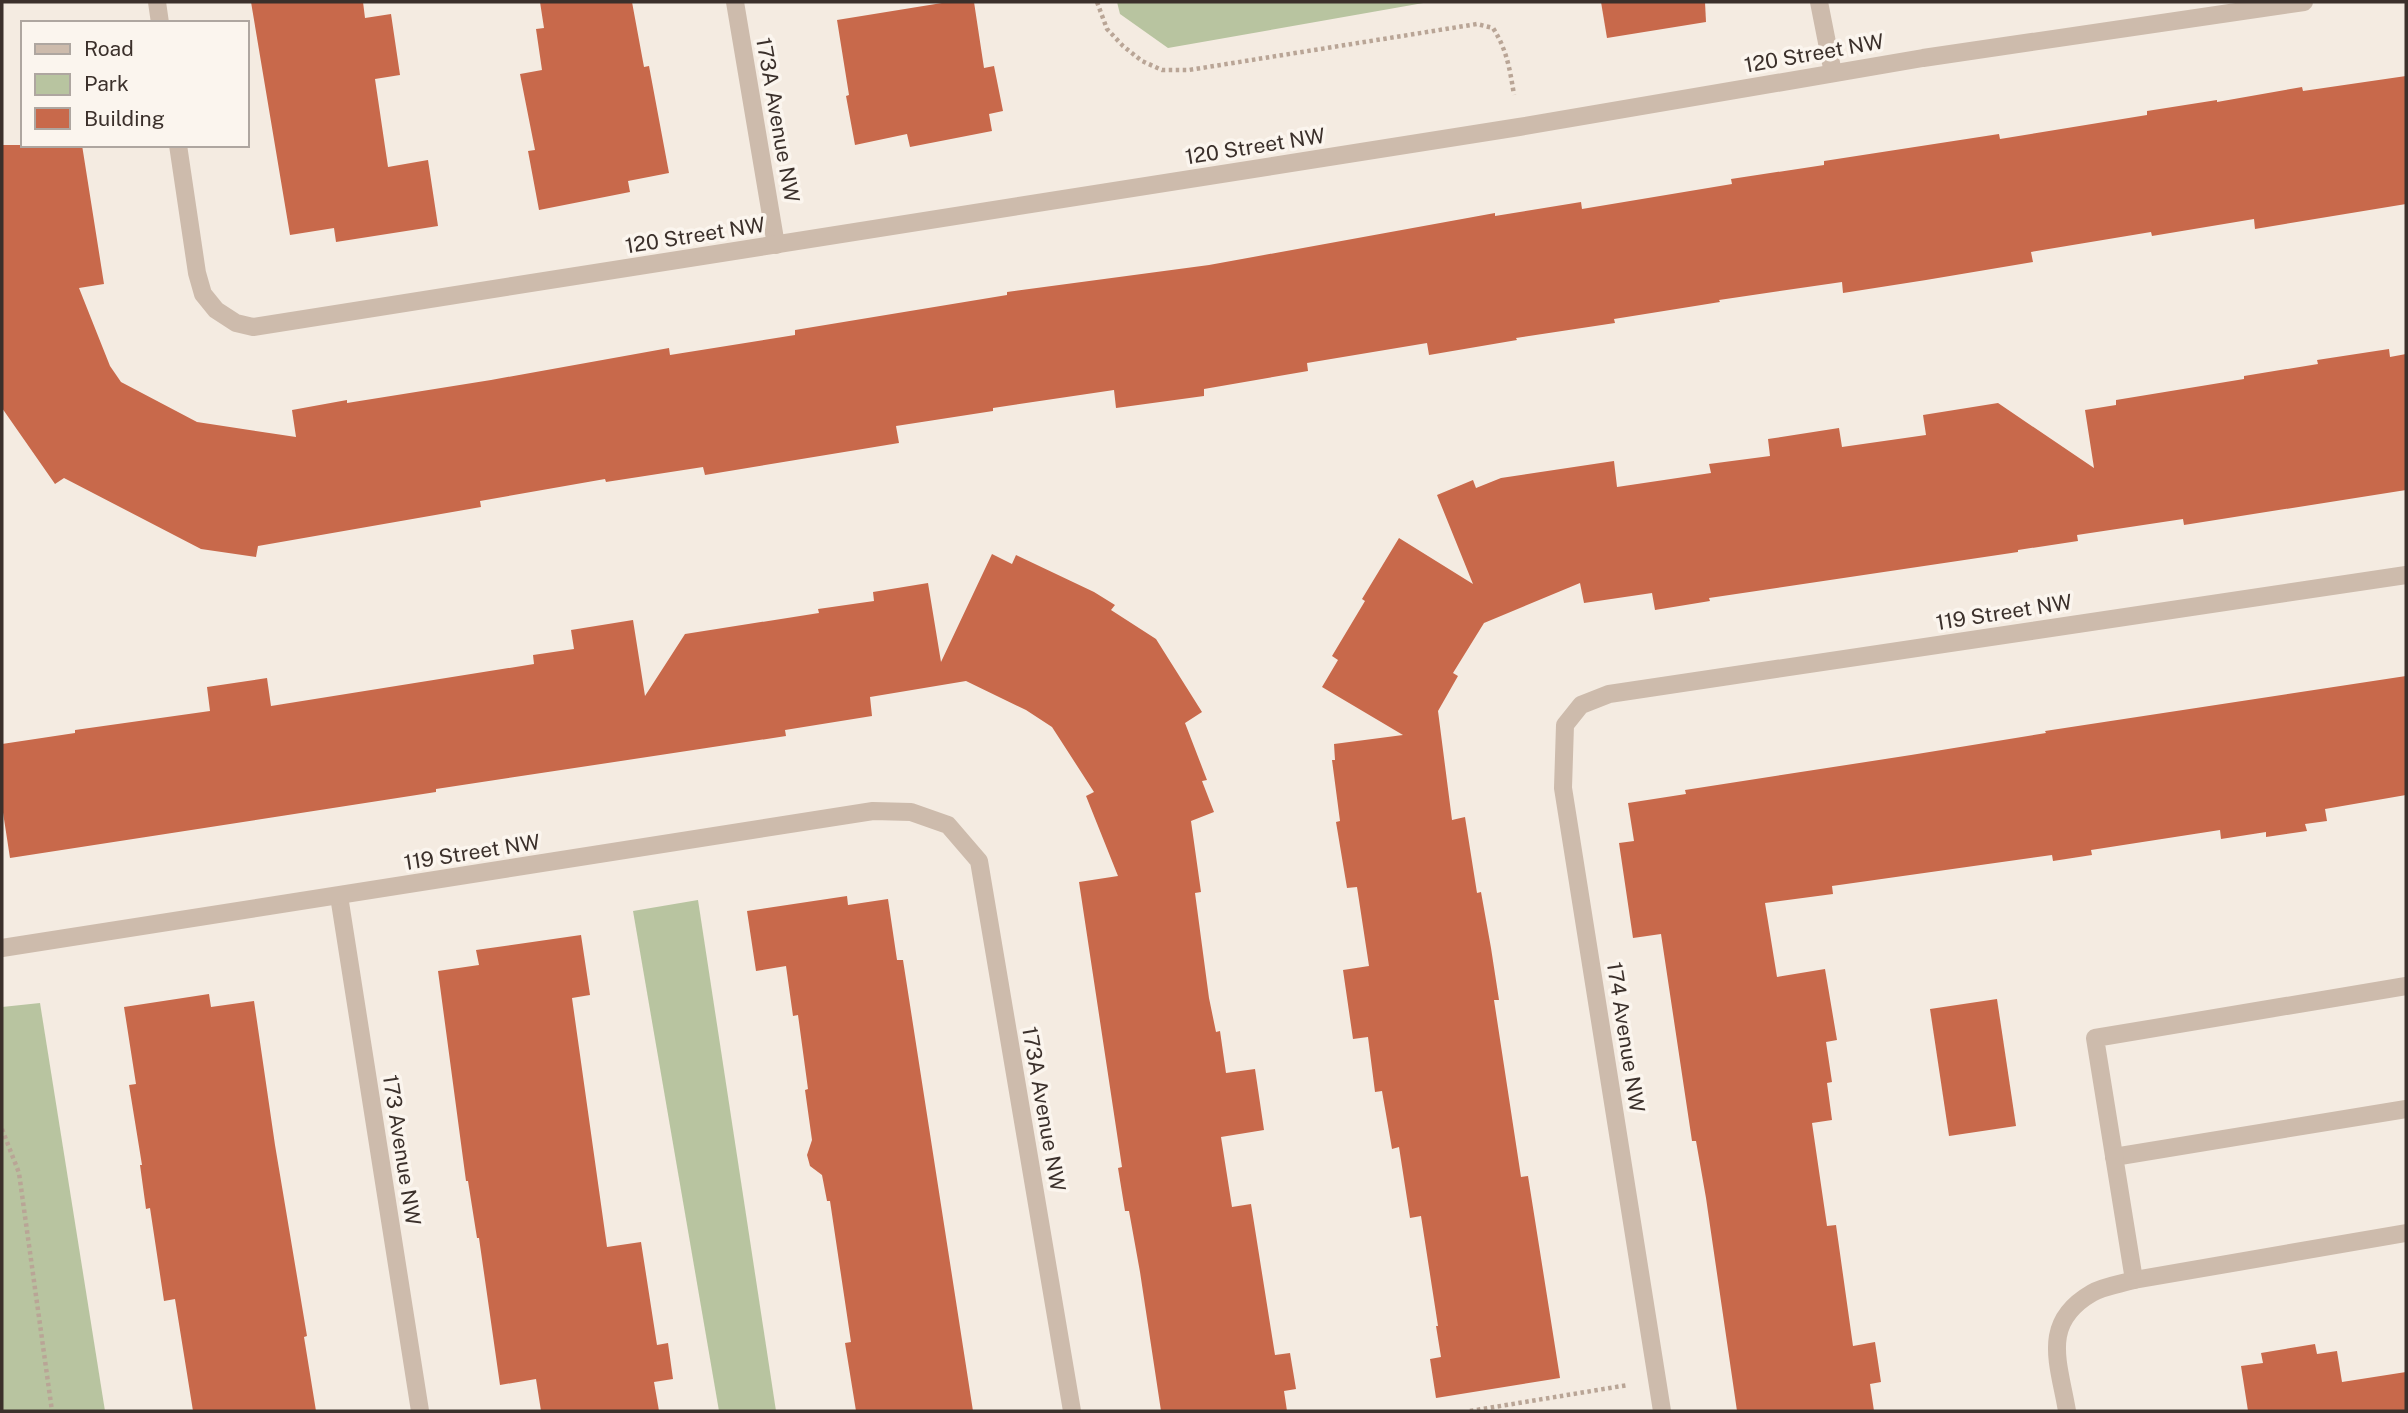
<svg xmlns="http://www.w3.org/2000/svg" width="2408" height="1413" font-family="'Public Sans',sans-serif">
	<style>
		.green { fill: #b8c4a0 }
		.building { fill: #c8694b }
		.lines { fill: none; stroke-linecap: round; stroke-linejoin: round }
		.path { stroke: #b9a596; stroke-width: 4.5; stroke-dasharray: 3.5 3.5; stroke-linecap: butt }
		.minor { stroke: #cdbbac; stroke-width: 18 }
		.labels { text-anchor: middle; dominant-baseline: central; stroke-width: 7; stroke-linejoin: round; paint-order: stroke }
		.street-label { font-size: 21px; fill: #3b302b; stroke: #fbf5ee }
	</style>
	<rect width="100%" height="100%" fill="#f4ebe1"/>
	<!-- green -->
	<g class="green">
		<polygon points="1117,2 1429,2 1168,48 1120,14"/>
		<polygon points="698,900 776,1411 719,1411 633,911"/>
		<polygon points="40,1003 105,1411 2,1411 2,1007"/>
	</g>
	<!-- building -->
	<g class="building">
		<polygon points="251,2 363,2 365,18 391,14 400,75 375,79 388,167 428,160 438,226 336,242 334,228 290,235"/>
		<polygon points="540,2 632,2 644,67 649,66 669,173 628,181 630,192 539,210 528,151 535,150 520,74 542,70 536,29 544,28"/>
		<polygon points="948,2 974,2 984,68 994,66 1003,111 989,114 992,131 910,147 907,134 855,145 846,96 849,95 837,20"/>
		<polygon points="1601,2 1705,2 1706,22 1607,38"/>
		<polygon points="2406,76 2406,204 2255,229 2254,219 2152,236 2151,232 2031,252 2033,262 1926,280 1843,293 1842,282 1719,300 1720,302 1614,319 1615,323 1516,338 1517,340 1429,355 1427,343 1307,363 1308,371 1204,389 1204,396 1116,408 1114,390 993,408 993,411 896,426 899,443 705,475 703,467 606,482 605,479 480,501 481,507 258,546 256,557 201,549 64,478 55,484 2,408 2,145 82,145 104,284 79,288 110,366 121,382 197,422 296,437 292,410 347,400 347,403 491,380 669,348 670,355 795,335 795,330 1007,295 1007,292 1209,265 1495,213 1495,216 1581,202 1582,209 1732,184 1731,179 1824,165 1824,161 1999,134 2000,139 2147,115 2147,111 2217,100 2217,102 2302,87 2303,91"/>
		<polygon points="2389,349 2390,357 2406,354 2406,490 2184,525 2183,519 2077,535 2078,541 2018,550 2018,552 1709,598 1710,601 1655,610 1652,593 1584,603 1580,583 1484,623 1453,673 1458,676 1438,711 1452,820 1465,817 1477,893 1481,892 1491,948 1499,1000 1494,1000 1521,1177 1528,1176 1560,1378 1436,1398 1430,1359 1441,1357 1436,1326 1438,1326 1421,1216 1410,1218 1399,1147 1392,1149 1382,1091 1375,1092 1368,1037 1353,1039 1343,970 1369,966 1357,887 1347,888 1336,822 1340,821 1332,760 1335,760 1334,744 1403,735 1322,687 1338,660 1332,656 1365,601 1362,599 1399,538 1473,584 1437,495 1473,480 1476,488 1501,478 1614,461 1617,487 1711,473 1709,464 1770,456 1768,439 1839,428 1842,447 1926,435 1923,415 1998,403 2094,468 2085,410 2116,405 2116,400 2244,379 2244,376 2318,364 2317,360"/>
		<polygon points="992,554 1012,564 1016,555 1094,592 1115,605 1111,610 1156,639 1202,712 1185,723 1207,780 1202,781 1214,812 1191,821 1201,892 1195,893 1209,998 1216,1032 1220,1031 1226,1073 1255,1069 1264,1130 1221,1137 1232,1207 1251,1204 1275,1355 1290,1353 1296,1389 1284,1391 1287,1411 1161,1411 1140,1272 1129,1211 1125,1211 1118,1168 1122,1167 1079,882 1118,876 1086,796 1094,792 1052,727 1026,710 966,681 870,697 872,716 785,730 786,736 436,789 436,792 10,858 2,806 2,744 75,733 75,730 210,711 207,687 267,678 271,706 534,664 533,655 574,649 571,630 633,620 645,696 685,634 819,613 818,609 874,601 873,592 928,583 941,662"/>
		<polygon points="2406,676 2406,795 2325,809 2327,821 2305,824 2307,831 2266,837 2266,832 2221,839 2220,830 2091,850 2092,855 2053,861 2052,855 1832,886 1833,894 1765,903 1777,977 1825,969 1837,1040 1826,1042 1832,1082 1827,1083 1832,1120 1812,1123 1827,1226 1836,1225 1853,1346 1875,1342 1881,1382 1870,1384 1874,1411 1737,1411 1706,1198 1696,1141 1692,1141 1661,934 1633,938 1619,843 1634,841 1628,803 1686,794 1685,790 1911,755 2046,733 2045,731"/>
		<polygon points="847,896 848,905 888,899 897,960 903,960 973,1411 856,1411 845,1343 851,1342 830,1201 827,1201 822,1175 810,1166 807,1155 812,1140 805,1090 808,1089 798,1015 793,1016 786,966 756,971 747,911"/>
		<polygon points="581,935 590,995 572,998 607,1247 641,1242 657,1345 668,1343 673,1379 654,1382 659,1411 541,1411 536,1379 500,1385 479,1238 477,1238 468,1181 466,1181 438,971 479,965 476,950"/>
		<polygon points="209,994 211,1007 254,1001 275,1145 307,1336 304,1337 316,1411 193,1411 175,1299 164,1301 150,1208 146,1209 140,1165 142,1165 129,1085 136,1084 124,1007"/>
		<polygon points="1997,999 2016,1126 1949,1136 1930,1009"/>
		<polygon points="2315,1344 2317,1354 2337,1351 2342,1382 2406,1372 2406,1411 2248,1411 2241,1366 2263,1363 2261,1353"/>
	</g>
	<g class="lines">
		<!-- path -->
		<g class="path">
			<path d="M1097 2 1107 29 1123 46 1142 61 1162 70H1189L1477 24 1493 28C1507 50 1510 70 1514 95"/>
			<polyline points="2,1129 19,1173 52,1411"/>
			<polyline points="1470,1411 1628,1385"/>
		</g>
		<!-- minor -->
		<g class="minor">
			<polyline points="157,2 160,23"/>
			<polyline points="735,2 776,245"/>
			<polyline points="1819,2 1833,73"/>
			<polyline points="178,145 197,273 203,294 216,310 236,323 253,327 1519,127 1923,58 2304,2"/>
			<polyline points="339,896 420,1411"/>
			<polyline points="2,948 873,811 911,812 948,825 979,861 1072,1411"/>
			<polyline points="2114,1157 2406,1109"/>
			<polyline points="2134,1280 2095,1038 2406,986"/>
			<polyline points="1662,1411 1563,788 1565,725 1581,705 1609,694 2406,575"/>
			<path d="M2067 1411C2059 1363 2040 1323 2092 1293 2104 1286 2121 1284 2134 1280L2406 1233"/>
		</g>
	</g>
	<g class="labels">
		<!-- street labels -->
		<g class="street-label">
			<text transform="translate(1814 53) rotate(-10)">120 Street NW</text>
			<text transform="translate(778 120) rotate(80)">173A Avenue NW</text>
			<text transform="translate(1255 146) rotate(-9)">120 Street NW</text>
			<text transform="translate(695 235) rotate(-9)">120 Street NW</text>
			<text transform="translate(2004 612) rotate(-9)">119 Street NW</text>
			<text transform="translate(472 852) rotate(-9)">119 Street NW</text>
			<text transform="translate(1626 1037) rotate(81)">174 Avenue NW</text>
			<text transform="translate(1044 1109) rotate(80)">173A Avenue NW</text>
			<text transform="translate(402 1150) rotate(81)">173 Avenue NW</text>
		</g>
	</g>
	<!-- border -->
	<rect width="2408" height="1413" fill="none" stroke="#3b302b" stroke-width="7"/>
	<!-- legend -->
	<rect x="21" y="21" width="228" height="126" fill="#fbf5ee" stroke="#aea6a0" stroke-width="2"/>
	<rect x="35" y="44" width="35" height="10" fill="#cdbbac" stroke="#aea6a0" stroke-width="2"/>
	<text x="84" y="56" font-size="21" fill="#3b302b">Road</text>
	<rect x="35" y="74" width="35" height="21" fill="#b8c4a0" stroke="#aea6a0" stroke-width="2"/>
	<text x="84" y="91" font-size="21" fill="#3b302b">Park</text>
	<rect x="35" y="108" width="35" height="21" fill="#c8694b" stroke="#aea6a0" stroke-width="2"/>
	<text x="84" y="126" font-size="21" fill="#3b302b">Building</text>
</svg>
